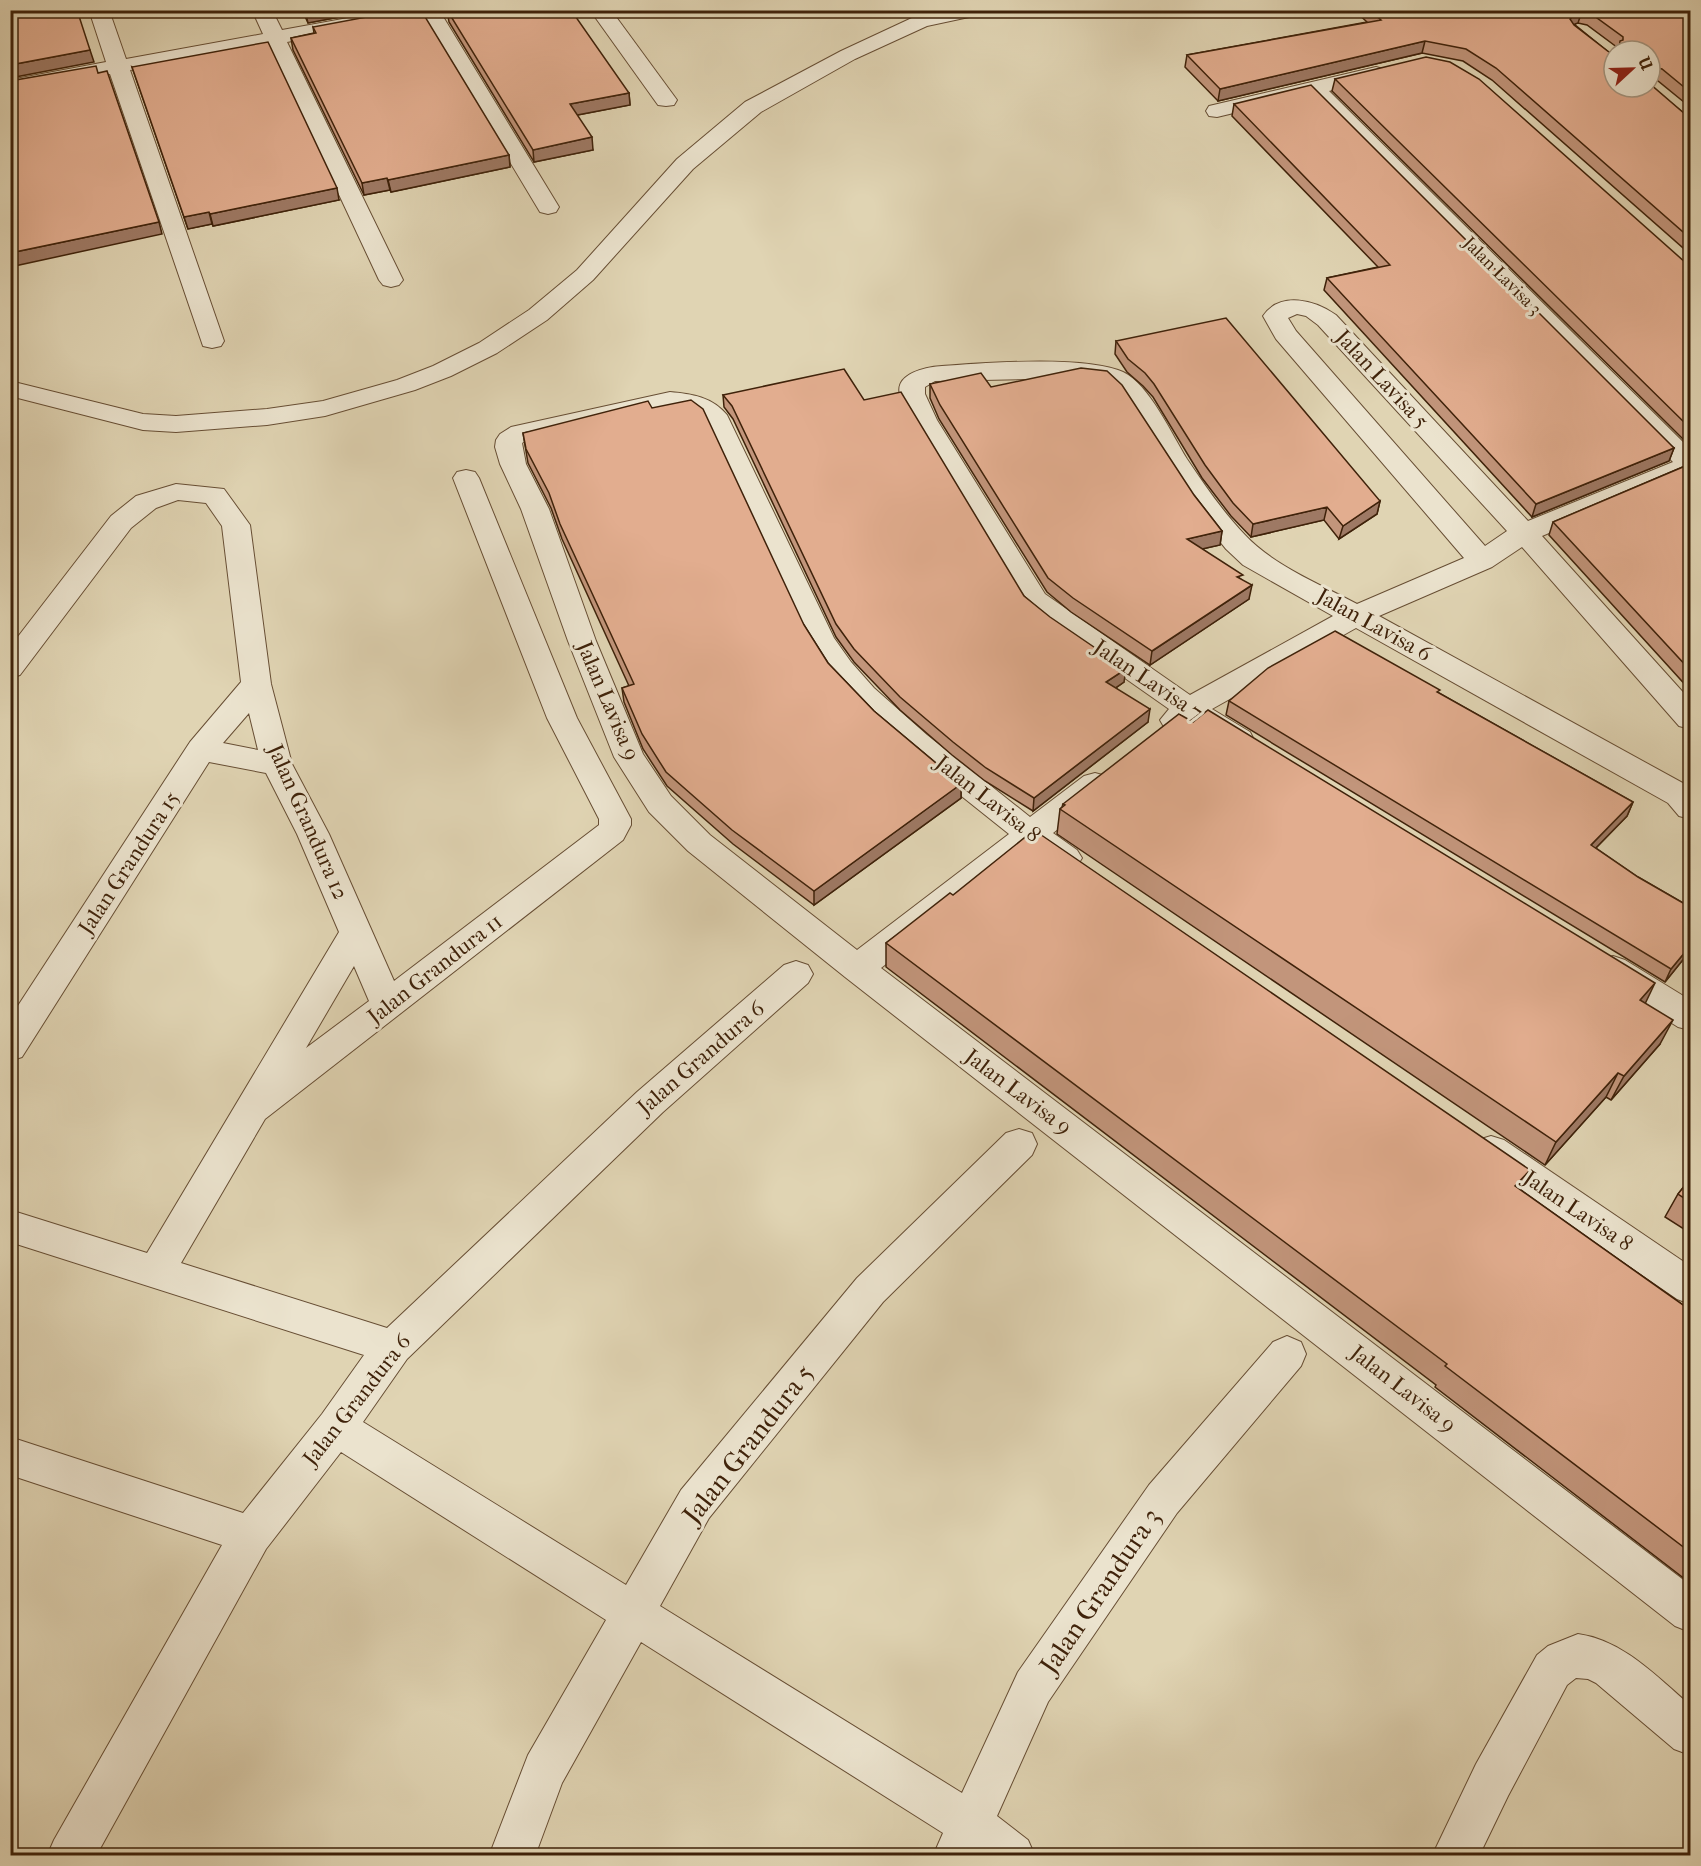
<svg xmlns="http://www.w3.org/2000/svg" width="1701" height="1866" font-family="'IM FELL French Canon',serif">
	<style>
		.lines { fill: none; stroke-linecap: round; stroke-linejoin: round }
		.minor-casing { stroke: #674e34; stroke-width: 2 }
		.minor { fill: #ebe3ce; fill-rule: evenodd }
		.wall { fill: #c2957b; stroke: #3f220a; stroke-width: 1.5 }
		.shaded-wall { fill: #9e7964; stroke: #3f220a; stroke-width: 1.5 }
		.building { fill: #e2ad8f; stroke: #3f220a; stroke-width: 1.5 }
		.labels { text-anchor: middle; dominant-baseline: central; stroke-width: 6; stroke-linejoin: round; paint-order: stroke }
		.far-street-label { font-size: 18px; fill: #3f220a; stroke: #ebe3ce }
		.street-label { font-size: 22px; fill: #3f220a; stroke: #ebe3ce }
		.near-street-label { font-size: 27px; fill: #3f220a; stroke: #ebe3ce }
	</style>
	<rect width="100%" height="100%" fill="#e0d4b3"/>
	<filter id="stains"><feTurbulence type="fractalNoise" baseFrequency=".00333" numOctaves="4"/><feColorMatrix values="0 0 0 0 .2 0 0 0 0 .09 0 0 0 0 .02 0 0 0 .5 -.17"/></filter>
	<radialGradient id="worn" r=".72"><stop offset=".6" stop-color="#630" stop-opacity="0"/><stop offset="1" stop-color="#630" stop-opacity=".3"/></radialGradient>
	<g class="lines">
		<defs>
			<g id="minor">
				<polygon points="89,10 109,10 126,59 263,34 252,10 272,10 282,30 392,10 439,10 559,207 556,212 548,214 540,212 423,17 287,42 403,280 399,285 391,287 383,285 379,280 269,45 130,70 224,341 221,346 212,348 203,346 110,74 10,92 10,80 106,62"/>
				<polygon points="590,10 611,10 677,100 674,105 666,106 658,105"/>
				<polygon points="943,10 986,10 983,14 927,26 855,59 761,112 693,169 593,280 547,320 497,353 451,376 415,390 325,416 267,425 176,432 143,430 10,396 10,381 143,414 176,416 267,409 323,401 397,380 433,366 479,343 529,310 577,270 677,159 745,102 841,51 914,17"/>
				<path d="M1376 67 1383 69 1386 73 1383 77 1329 91 1690 449V473L1542 536 1690 700V729L1679 726 1522 547 1492 567 1379 616 1690 787V819L1679 816 1668 803 1356 628 1212 709 1250 732 1254 740 1250 748C1228 754 1208 735 1190 724L1175 730 1164 727 1160 720 1169 709 1025 608 911 420C907 412 902 404 900 395 894 373 927 367 942 366 986 363 1085 355 1123 372 1149 384 1172 435 1187 459 1205 486 1223 512 1245 535 1274 566 1320 584 1357 604L1464 558 1276 339 1263 316C1280 291 1315 300 1336 315L1528 521 1673 462 1309 95 1217 117 1209 116 1206 111 1209 106ZM1297 314 1306 316 1318 325 1507 531 1485 546 1296 331 1288 318ZM1071 378 1106 383 1122 397 1193 508 1226 549 1243 565 1333 616 1190 695 1045 594 937 420 925 394V387L935 381Z"/>
				<path d="M670 392C692 394 712 397 727 415L834 638 851 662 874 688 927 735 1030 817 1084 776 1095 773 1106 776 1110 784 1106 792 1053 833 1077 850 1082 858 1077 866C1058 872 1046 861 1031 850L881 968 1690 1585V1632L1675 1626 845 977 688 851 649 812 614 757 568 641 521 509 500 464 495 447 496 440 500 434 511 427ZM670 408 688 409 706 422 806 639 831 677 853 702 905 751 1009 834 857 950 710 835 671 796 643 754 596 641 549 509 526 464 522 443 529 439Z"/>
				<path d="M466 470 475 472 479 478 577 718 631 819V825L623 840 265 1119 181 1263 387 1328 637 1092 784 965 796 961 808 965 813 974 808 983 663 1112 407 1359 363 1422 626 1585 681 1490 857 1278 1006 1133 1019 1129 1032 1133 1037 1144 1032 1155 883 1302 709 1518 660 1606 962 1793 1018 1672 1149 1485 1273 1342 1287 1336 1301 1342 1306 1354 1301 1366 1177 1513 1048 1702 997 1816 1028 1840 1035 1856H933L943 1833 641 1642 562 1783 535 1856H489L528 1755 606 1620 341 1452 266 1549 96 1856H47L54 1840 222 1545 10 1475V1437L243 1513 322 1414 364 1355 10 1242V1210L147 1253 339 932 297 834 266 773 209 762 22 1057 10 1061V1018L190 742 241 682 222 526 206 503 178 500 156 508 131 528 20 675 10 678V647L111 516 136 496 176 484 224 489 250 525 271 684 292 764 329 834 394 981 599 825V819L547 718 453 478 457 472ZM249 713 258 750 223 743ZM354 966 369 1001 306 1048Z"/>
				<polygon points="1613,956 1625,960 1690,1000 1690,1030 1678,1027 1601,978 1596,969 1601,960"/>
				<polygon points="1491,1136 1504,1140 1690,1266 1690,1304 1677,1299 1478,1162 1473,1151 1478,1140"/>
				<path d="M1578 1634C1623 1640 1657 1677 1690 1705V1755L1674 1749 1596 1683 1588 1679 1576 1678 1567 1685 1508 1796 1479 1856H1432L1476 1764 1537 1655 1548 1646Z"/>
			</g>
		</defs>
		<!-- minor casing -->
		<use href="#minor" class="minor-casing"/>
		<!-- minor -->
		<use href="#minor" class="minor"/>
	</g>
	<!-- wall -->
	<g class="wall">
		<polygon points="302,10 377,10 308,23"/>
		<polygon points="447,10 629,93 630,105 577,115 593,150 534,162 449,22"/>
		<polygon points="1354,10 1690,10 1690,107 1658,81 1650,79 1650,51 1617,51 1618,48 1587,25 1578,23 1574,24 1685,114 1690,115 1690,254 1492,80 1463,61 1422,53 1218,101 1185,67 1187,55 1367,22"/>
		<polygon points="313,27 509,155 510,167 391,192 390,190 364,195 293,50 291,38 314,33"/>
		<polygon points="132,67 339,200 213,226 212,224 188,229"/>
		<polygon points="1335,79 1686,263 1690,264 1690,446 1332,91"/>
		<polygon points="1234,104 1674,448 1669,461 1532,517 1324,290 1327,278 1378,267 1232,116"/>
		<polygon points="1116,341 1380,501 1377,514 1339,539 1324,520 1251,537 1231,516 1202,478 1153,397 1143,386 1127,372 1115,354"/>
		<polygon points="930,384 991,387 1194,495 1222,531 1220,545 1202,549 1242,580 1249,599 1150,665 1071,612 1047,592 939,419 930,398"/>
		<polygon points="723,395 864,400 1024,596 1124,682 1116,688 1148,722 1033,811 985,781 952,755 900,710 854,662 836,637 733,419 724,407"/>
		<polygon points="652,408 804,625 828,663 874,711 961,784 961,798 814,905 733,844 667,786 643,749 624,702 622,688 629,686 562,539 551,508 528,463 523,433"/>
		<polygon points="1690,464 1690,690 1549,535 1553,522"/>
		<polygon points="1439,693 1633,802 1627,816 1596,848 1638,877 1690,907 1690,951 1665,982 1226,715 1229,701"/>
		<polygon points="1063,804 1645,1003 1660,1044 1611,1100 1606,1097 1545,1165 1057,834 1060,809 1062,807"/>
		<polygon points="953,895 1521,1190 1690,1310 1690,1583 1435,1387 1436,1385 886,967 886,943"/>
		<polygon points="1690,1179 1690,1233 1665,1217 1678,1194"/>
	</g>
	<!-- shaded-wall -->
	<g class="shaded-wall">
		<polygon points="309,10 377,10 308,23 305,11"/>
		<polygon points="1582,11 1578,23 1570,26 1570,19 1574,14"/>
		<polygon points="1425,41 1422,53 1218,101 1220,89"/>
		<polygon points="90,50 94,62 10,78 10,65"/>
		<polygon points="629,93 630,105 572,116 570,104"/>
		<polygon points="592,137 593,150 534,162 533,150"/>
		<polygon points="509,155 510,167 391,192 388,180"/>
		<polygon points="387,178 390,190 364,195 362,183"/>
		<polygon points="337,188 339,200 213,226 210,214"/>
		<polygon points="209,212 212,224 188,229 184,217"/>
		<polygon points="159,222 162,234 10,267 10,253"/>
		<polygon points="1674,448 1669,461 1532,517 1536,504"/>
		<polygon points="1380,501 1377,514 1339,539 1343,526"/>
		<polygon points="1327,507 1324,520 1251,537 1253,524"/>
		<polygon points="1222,531 1220,545 1184,553 1187,539"/>
		<polygon points="1252,585 1249,599 1150,665 1152,651"/>
		<polygon points="1126,669 1124,682 1105,695 1106,682"/>
		<polygon points="1150,709 1148,722 1033,811 1034,798"/>
		<polygon points="961,784 961,798 814,905 814,891"/>
		<polygon points="1633,802 1627,816 1585,859 1591,845"/>
		<polygon points="1690,946 1690,951 1665,982 1671,969"/>
		<polygon points="1655,983 1643,1008 1640,1000"/>
		<polygon points="1673,1020 1660,1044 1611,1100 1624,1076"/>
		<polygon points="1618,1073 1606,1097 1545,1165 1556,1142"/>
		<polygon points="1530,1170 1519,1193 1515,1186"/>
	</g>
	<!-- building -->
	<g class="building">
		<polygon points="10,10 77,10 90,50 10,65"/>
		<polygon points="404,10 414,10 417,16 424,15 509,155 388,180 387,178 362,183 291,38 316,33 313,27"/>
		<polygon points="447,10 571,10 629,93 570,104 592,137 533,150"/>
		<polygon points="1370,10 1690,10 1690,92 1662,69 1653,67 1652,72 1650,73 1650,51 1619,51 1620,41 1623,40 1623,37 1590,13 1582,11 1574,14 1570,19 1574,25 1609,52 1614,53 1614,87 1650,87 1650,84 1685,114 1690,115 1690,238 1496,68 1466,49 1425,41 1220,89 1187,55 1381,20"/>
		<polygon points="268,42 337,188 210,214 209,212 184,217 132,67"/>
		<polygon points="1426,57 1450,62 1479,79 1686,263 1690,264 1690,428 1335,79"/>
		<polygon points="96,66 98,73 107,71 159,222 10,253 10,81"/>
		<polygon points="1311,85 1674,448 1536,504 1327,278 1390,265 1234,104"/>
		<polygon points="1226,318 1380,501 1343,526 1327,507 1253,524 1233,503 1205,465 1154,384 1145,373 1128,359 1116,341"/>
		<polygon points="1081,368 1107,371 1122,385 1194,495 1222,531 1187,539 1243,575 1237,577 1252,585 1152,651 1073,598 1048,578 940,405 930,384 981,373 991,387"/>
		<polygon points="844,369 864,400 901,392 1024,596 1050,617 1126,669 1106,682 1150,709 1034,798 986,768 953,742 900,697 854,649 836,624 732,406 723,395"/>
		<polygon points="691,400 703,409 804,625 828,663 874,711 961,784 814,891 732,830 666,772 642,734 622,688 634,684 560,524 549,493 526,449 523,433 648,401 652,408"/>
		<polygon points="1690,464 1690,670 1553,522"/>
		<polygon points="1335,631 1440,690 1437,692 1633,802 1591,845 1638,877 1690,907 1690,946 1671,969 1229,701 1268,668"/>
		<polygon points="1208,710 1655,983 1640,1000 1673,1020 1624,1076 1618,1073 1556,1142 1060,809 1065,805 1063,804 1179,714 1193,722"/>
		<polygon points="1034,830 1530,1170 1515,1186 1690,1310 1690,1552 1445,1366 1447,1364 886,943 950,893 953,895"/>
		<polygon points="1690,1179 1690,1202 1678,1194"/>
	</g>
	<g class="labels">
		<!-- far-street labels -->
		<g class="far-street-label">
			<text transform="translate(1502 276) rotate(45)">Jalan Lavisa 3</text>
		</g>
		<!-- street labels -->
		<g class="street-label">
			<text transform="translate(1382 379) rotate(47)">Jalan Lavisa 5</text>
			<text transform="translate(1374 625) rotate(29)">Jalan Lavisa 6</text>
			<text transform="translate(1148 680) rotate(34)">Jalan Lavisa 7</text>
			<text transform="translate(608 701) rotate(67)">Jalan Lavisa 9</text>
			<text transform="translate(988 799) rotate(38)">Jalan Lavisa 8</text>
			<text transform="translate(308 822) rotate(66)">Jalan Grandura 12</text>
			<text transform="translate(129 863) rotate(-57)">Jalan Grandura 15</text>
			<text transform="translate(435 969) rotate(-38)">Jalan Grandura 11</text>
			<text transform="translate(701 1058) rotate(-41)">Jalan Grandura 6</text>
			<text transform="translate(1018 1092) rotate(37)">Jalan Lavisa 9</text>
			<text transform="translate(1578 1211) rotate(34)">Jalan Lavisa 8</text>
			<text transform="translate(1403 1389) rotate(38)">Jalan Lavisa 9</text>
			<text transform="translate(357 1400) rotate(-52)">Jalan Grandura 6</text>
		</g>
		<!-- near-street labels -->
		<g class="near-street-label">
			<text transform="translate(748 1444) rotate(-52)">Jalan Grandura 5</text>
			<text transform="translate(1100 1591) rotate(-56)">Jalan Grandura 3</text>
		</g>
	</g>
	<!-- margin -->
	<rect width="1701" height="1866" fill="none" stroke="#e0d4b3" stroke-width="36"/>
	<rect x="12" y="12" width="1677" height="1842" fill="none" stroke="#3f220a" stroke-width="3"/>
	<rect x="18" y="18" width="1665" height="1830" fill="none" stroke="#3f220a" stroke-width="1.5"/>
	<!-- north arrow -->
	<g transform="translate(1632 69) rotate(68)"><circle r="28" fill="#ebe3ce" stroke="#a69680" stroke-width="1.5"/>
	<path d="M0-4.5L10 22L0 15L-10 22Z" fill="#8f2418"/>
	<text y="-9" font-size="16" font-weight="bold" text-anchor="middle" fill="#3f220a">U</text>
	</g>
	<rect width="100%" height="100%" filter="url(#stains)"/>
	<rect width="100%" height="100%" fill="url(#worn)"/>
</svg>
